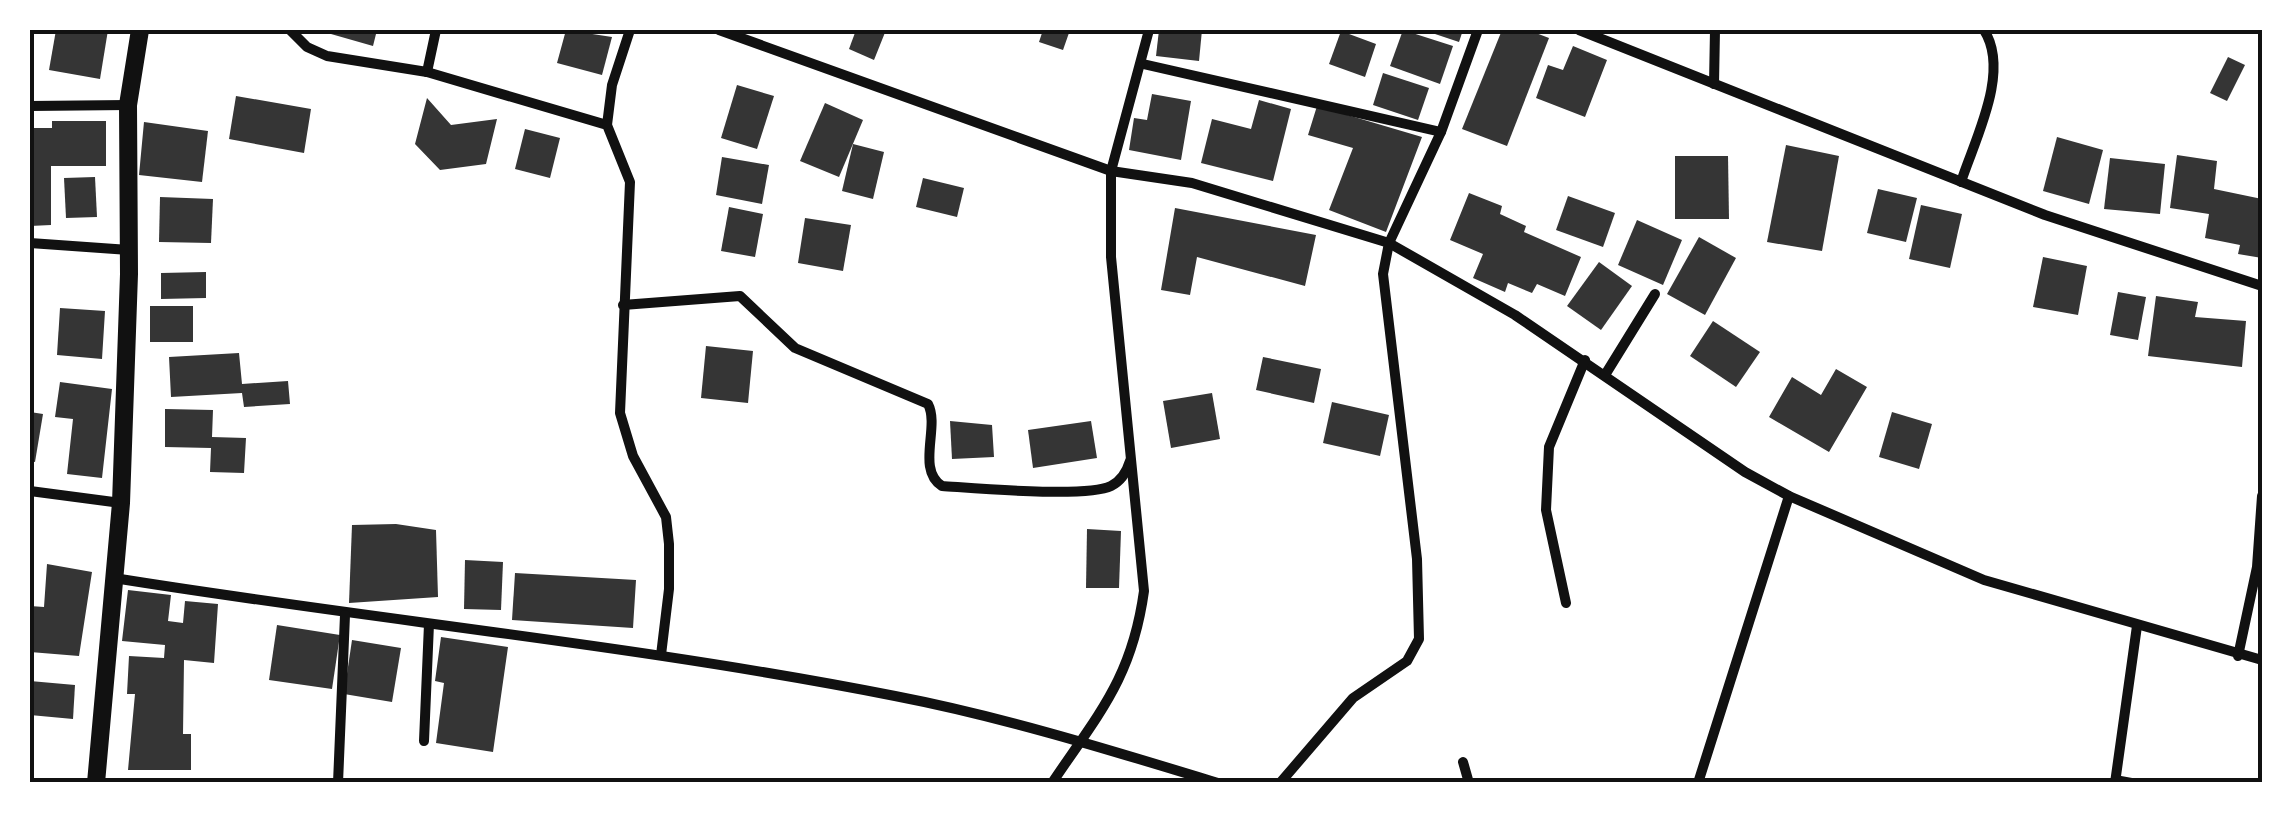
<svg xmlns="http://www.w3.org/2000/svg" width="2292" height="813" font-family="'Work Sans',sans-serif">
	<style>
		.building { fill: #353535 }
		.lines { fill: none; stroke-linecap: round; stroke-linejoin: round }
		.service { stroke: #111; stroke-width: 8 }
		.minor { stroke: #111; stroke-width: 10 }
		.tertiary { stroke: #111; stroke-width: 18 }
		.neatline { fill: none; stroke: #111; stroke-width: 4 }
	</style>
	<rect width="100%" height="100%" fill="#fff"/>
	<!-- building -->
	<g class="building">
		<polygon points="56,30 108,30 100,79 49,70"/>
		<polygon points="317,30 377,30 373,46"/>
		<polygon points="566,30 612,37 602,75 557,63"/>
		<polygon points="856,30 886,30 874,60 849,49"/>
		<polygon points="1043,30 1070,30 1063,50 1039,42"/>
		<polygon points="1159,30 1202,30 1199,61 1156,56"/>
		<polygon points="1403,30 1453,46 1440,84 1390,66"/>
		<polygon points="1423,30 1463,30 1459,42"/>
		<polygon points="1502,30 1528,30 1549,38 1507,146 1462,129"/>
		<polygon points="1341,31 1376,44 1365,77 1329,64"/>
		<polygon points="1573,46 1607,60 1585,117 1536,98 1548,65 1563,70"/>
		<polygon points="2228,57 2245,65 2227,101 2210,93"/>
		<polygon points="1383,73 1429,88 1418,120 1373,105"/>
		<polygon points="737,85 774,96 757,149 721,138"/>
		<polygon points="1152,94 1191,101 1181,160 1129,150 1134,118 1147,120"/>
		<polygon points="236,96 311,109 304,153 229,139"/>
		<polygon points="427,98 451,125 497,119 486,164 440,170 415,144"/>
		<polygon points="1259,100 1291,109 1273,181 1201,163 1212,119 1251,129"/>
		<polygon points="825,103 863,120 839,177 800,161"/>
		<polygon points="1317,106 1422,137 1386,232 1329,210 1353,148 1308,135"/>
		<polygon points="52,121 106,121 106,166 51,166 51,225 30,226 30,128 52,128"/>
		<polygon points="144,122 208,131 202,182 139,175"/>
		<polygon points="525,129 560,138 550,178 515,169"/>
		<polygon points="2057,137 2103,150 2089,204 2043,191"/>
		<polygon points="853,144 884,152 873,199 842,191"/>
		<polygon points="1786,145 1839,156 1822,251 1767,242"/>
		<polygon points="2177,155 2217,161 2214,189 2262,199 2262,258 2238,254 2240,245 2205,238 2209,214 2170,208"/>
		<polygon points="1675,156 1728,156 1729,219 1675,219"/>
		<polygon points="722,157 769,165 762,204 716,195"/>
		<polygon points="2110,158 2165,164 2160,214 2104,209"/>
		<polygon points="95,177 97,217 66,218 64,178"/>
		<polygon points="923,178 964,188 957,217 916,207"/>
		<polygon points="1878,189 1917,198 1906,242 1867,233"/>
		<polygon points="1469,193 1502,206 1500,214 1526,226 1524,232 1581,257 1565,296 1537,284 1532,293 1508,283 1505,292 1473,278 1483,254 1450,240"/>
		<polygon points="1568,196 1615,213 1603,247 1556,230"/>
		<polygon points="160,197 213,199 211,243 159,242"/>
		<polygon points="1921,205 1962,214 1950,268 1909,259"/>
		<polygon points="729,207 763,214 755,257 721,251"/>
		<polygon points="1175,208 1316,235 1305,286 1197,257 1190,295 1161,290"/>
		<polygon points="805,218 851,225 843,271 798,263"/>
		<polygon points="1637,220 1682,240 1663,285 1618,265"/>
		<polygon points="1699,237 1736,258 1705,315 1667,294"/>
		<polygon points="2043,257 2087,266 2078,315 2033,307"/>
		<polygon points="1599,262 1632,286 1601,330 1567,306"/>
		<polygon points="206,272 206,298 161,299 161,273"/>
		<polygon points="2118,292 2146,297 2138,340 2110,335"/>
		<polygon points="2156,296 2198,302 2195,317 2246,321 2242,367 2148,356"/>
		<rect x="150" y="306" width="43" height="36"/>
		<polygon points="60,308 105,311 102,359 57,355"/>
		<polygon points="1713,321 1760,352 1736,387 1690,356"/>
		<polygon points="706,346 753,351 748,403 701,398"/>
		<polygon points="239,353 242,384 288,381 290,404 244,407 242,393 171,397 169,357"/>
		<polygon points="1263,357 1321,369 1314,403 1256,390"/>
		<polygon points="1836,369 1867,387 1829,452 1769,417 1792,377 1821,395"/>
		<polygon points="60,382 112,389 102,478 67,474 73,419 55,417"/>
		<polygon points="1212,393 1220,439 1171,448 1163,401"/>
		<polygon points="1332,402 1389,415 1380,456 1323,443"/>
		<polygon points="165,409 213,410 212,437 246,438 244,473 210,472 211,448 165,447"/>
		<polygon points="30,412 43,414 35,462 30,461"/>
		<polygon points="1892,412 1932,424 1919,469 1879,457"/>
		<polygon points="950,421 992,425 994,457 952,459"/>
		<polygon points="1091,421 1097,458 1033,468 1028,430"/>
		<polygon points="396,524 436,530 438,597 349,603 352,525"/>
		<polygon points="1087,529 1121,531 1119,588 1086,588"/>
		<polygon points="465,560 503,562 501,610 464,609"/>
		<polygon points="47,564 92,572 79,656 30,652 30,606 44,607"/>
		<polygon points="515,573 636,580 633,628 512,620"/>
		<polygon points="128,590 171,595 168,621 183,623 185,601 218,604 214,663 184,660 183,734 191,734 191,770 128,770 135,694 127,694 129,656 164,658 165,645 122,641"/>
		<polygon points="277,625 340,635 332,689 269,680"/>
		<polygon points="441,637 508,647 493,752 436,743 444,683 435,681"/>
		<polygon points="352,640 401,648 392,702 344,694"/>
		<polygon points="30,681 75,685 73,719 30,715"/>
	</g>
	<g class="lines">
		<!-- service -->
		<polyline class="service" points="2115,779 2137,783"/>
		<!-- minor -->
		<g class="minor">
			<polyline points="290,30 307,47 327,56 427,72 607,125 630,182 620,413 633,456 666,517 669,544 669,589 661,655"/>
			<polyline points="719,30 1111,171 1192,183 1389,243 1515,315 1745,472 1789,496 1984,580 2262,660"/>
			<polyline points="1579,30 2045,215 2262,286"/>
			<polyline points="1143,64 1441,132"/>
			<polyline points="427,72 436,30"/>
			<polyline points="1714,84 1715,30"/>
			<polyline points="30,106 128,105"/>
			<polyline points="607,125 612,85 630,30"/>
			<path d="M1961 182C1974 141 2011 72 1984 30"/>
			<polyline points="30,243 129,250"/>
			<path d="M623 305 740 296 795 348 928 404C940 427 916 469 942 486 974 488 1087 498 1111 486 1121 481 1127 471 1130 461"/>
			<polyline points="1605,375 1655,294"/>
			<polyline points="30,491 121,503"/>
			<path d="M114 578C374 620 637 645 895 696 1004 717 1113 751 1218 783"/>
			<polyline points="1566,603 1546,510 1549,447 1585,360"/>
			<polyline points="2238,656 2257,567 2262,496"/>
			<polyline points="424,741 429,624"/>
			<polyline points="1463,762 1469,783"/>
			<polyline points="338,783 345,615"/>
			<path d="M1052 783C1099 713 1132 678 1144 591L1111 257V171L1149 30"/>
			<polyline points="1280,783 1353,698 1407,661 1419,639 1417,559 1383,274 1389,243 1441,132 1478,30"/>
			<polyline points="1698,783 1789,496"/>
			<polyline points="2115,783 2137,626"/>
		</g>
		<!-- tertiary -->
		<polyline class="tertiary" points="96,783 121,503 129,274 128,105 140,30"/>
	</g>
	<!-- border -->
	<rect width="2292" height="813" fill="none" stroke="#ffffff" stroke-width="65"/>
	<rect x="32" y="32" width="2228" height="748" class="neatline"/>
</svg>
